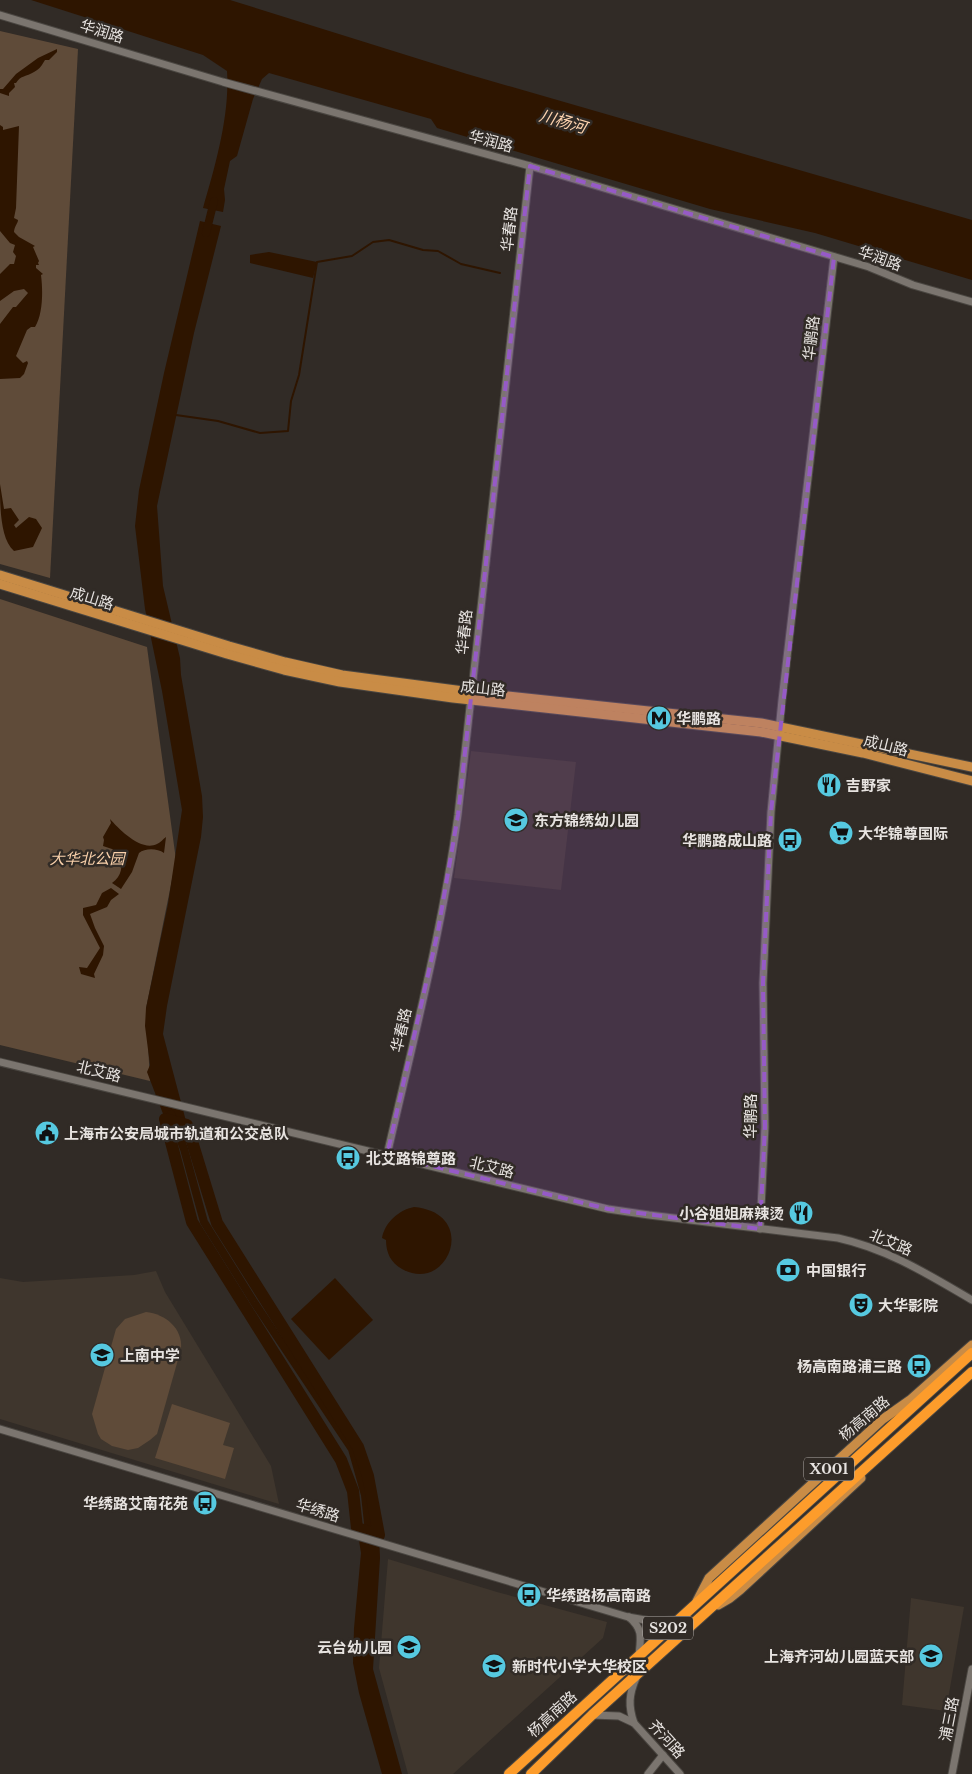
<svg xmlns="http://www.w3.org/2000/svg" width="972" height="1774" font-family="'Libre Baskerville','Noto Sans SC',serif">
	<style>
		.built { fill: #3f362d }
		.green { fill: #5f4b39 }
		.water { fill: #2e1500 }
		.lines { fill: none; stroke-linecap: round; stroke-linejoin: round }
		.stream { stroke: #2e1500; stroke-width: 2 }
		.canal { stroke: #2e1500; stroke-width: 8 }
		.river { stroke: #2e1500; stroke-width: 12 }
		.minor-casing { stroke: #4a4641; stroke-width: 9 }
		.major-casing { stroke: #4a4641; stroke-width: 11 }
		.highway-casing { stroke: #4a4641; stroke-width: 12 }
		.minor { stroke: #7b756f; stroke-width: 7 }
		.major { stroke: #c98c46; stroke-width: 9 }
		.highway { stroke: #fd9c2b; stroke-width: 10 }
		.marked { fill: #965ac7; fill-opacity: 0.2; stroke: #965ac7; stroke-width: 4; stroke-dasharray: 10 6; stroke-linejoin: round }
		.labels { text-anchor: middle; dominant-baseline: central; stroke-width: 5; stroke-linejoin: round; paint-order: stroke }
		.shield { fill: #312b26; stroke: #b0aca8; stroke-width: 1 }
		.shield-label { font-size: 14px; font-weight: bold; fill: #e7e3e0 }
		.street-label { font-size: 15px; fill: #e7e3e0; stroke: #312b26 }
		.poi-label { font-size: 15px; font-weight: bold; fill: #e7e3e0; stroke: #312b26; text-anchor: start }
		.park-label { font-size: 15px; font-style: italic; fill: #fad1ab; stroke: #312b26 }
		.water-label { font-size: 16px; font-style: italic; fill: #fed4af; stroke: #312b26 }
	</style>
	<rect width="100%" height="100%" fill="#312b26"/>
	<!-- built -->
	<g class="built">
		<polygon points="471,751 576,762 561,890 454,878"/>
		<polygon points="156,1271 165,1292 271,1466 279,1504 0,1419 0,1278 23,1282 134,1275"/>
		<polygon points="388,1559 497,1592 607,1622 603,1638 453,1774 408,1774 379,1668"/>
		<polygon points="911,1598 964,1607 946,1711 902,1705"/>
	</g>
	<!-- green -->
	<g class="green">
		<polygon points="0,31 78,49 50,578 0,564"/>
		<polygon points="0,599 147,647 176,860 146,1008 150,1081 0,1045"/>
		<path d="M146 1312C165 1314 183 1328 181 1349L157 1434 150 1440 138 1448 128 1450 112 1446 101 1439 98 1434 92 1414 116 1329 125 1319Z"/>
		<polygon points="172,1404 230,1423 223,1445 234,1448 225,1479 155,1458"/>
	</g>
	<!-- water -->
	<g class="water">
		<path d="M31 0H230L467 74 972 220V280L815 233 710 209 437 128 431 119 269 73 262 79 253 99 237 156 230 161 224 189 225 200 223 212 203 208C215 167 230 115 227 71L203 55Z"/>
		<path d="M57 49V52L49 60H45C42 65 40 69 34 72 26 77 21 75 16 83H14L15 87 9 93V96L0 93V89H3L16 74 38 58Z"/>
		<path d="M0 125 3 127V130L19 126 16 208 14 218 18 220C18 223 14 227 14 232L19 237 35 246 33 247 39 261 38 263 39 265H36V268L43 274 41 275C43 291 43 314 35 327H31L27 330 16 356 23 363 27 361 28 363 24 374 20 378 0 379V324L13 307H16L28 293 24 289 14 291 0 301V274L10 264H14L16 256 13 252 15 245 10 243 0 231Z"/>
		<polygon points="200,221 221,226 194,333 157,506 163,586 180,658 181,675 202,796 203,817 201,837 167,1006 163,1034 187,1125 165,1119 147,1072 150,1065 145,1026 146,1008 168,904 182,810 162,691 145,609 135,526 139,490 164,373"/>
		<polygon points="269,252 317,262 313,278 250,263 250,255"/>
		<path d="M0 484 4 509 11 508 19 520 14 525 16 528 29 517 36 519 42 528 33 547 14 551C0 539 0 505 0 484Z"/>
		<path d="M110 819C119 829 141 852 157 844 160 843 163 839 166 837L164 853C157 848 145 848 139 853L132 872 121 889 112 883C122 876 123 866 120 855L112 849 103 846 104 840 103 837 111 823Z"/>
		<polygon points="111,888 119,894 111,900 107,907 90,914 95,928 104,946 103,955 94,974 95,978 81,974 79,967 87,968 100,948 83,915 83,908 96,905 102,893"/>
		<path d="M414 1207C480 1213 448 1295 402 1269 391 1263 386 1253 386 1240L382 1238C385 1222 399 1210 414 1207Z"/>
		<polygon points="335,1278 373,1320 329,1360 291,1319"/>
		<polygon points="357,1528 379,1535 380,1558 373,1669 402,1774 382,1774 359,1693 353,1663 354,1628 361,1553"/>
	</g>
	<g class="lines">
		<!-- stream -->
		<polyline class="stream" points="176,415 218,421 260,433 288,431 291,401 299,375 317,262 352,256 373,242 389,240 423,250 438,251 461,264 500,273"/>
		<!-- canal -->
		<g class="canal">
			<polyline points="206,233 214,201"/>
			<polyline points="171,1114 184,1149 204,1222 254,1302 352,1449 365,1495 370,1541"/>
		</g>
		<!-- river -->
		<polygon class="river" points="165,1119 187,1125 217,1223 358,1447 368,1476 379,1535 357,1528 353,1491 341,1460 192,1222"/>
		<defs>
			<g id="minor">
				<polyline points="0,15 223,82 530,166 869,267 913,285 972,302"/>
				<path d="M0 1062 608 1209 649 1215 838 1238C888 1249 929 1275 972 1300"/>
				<path d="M387 1155C413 1042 442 930 458 815L530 166"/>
				<polyline points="760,1229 765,1127 763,983 771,812 782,700 834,257"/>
				<polyline points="0,1429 628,1617 651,1621 677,1620"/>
				<path d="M629 1617C643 1629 641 1637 639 1655"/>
				<polyline points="592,1715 619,1716 634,1723 680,1774"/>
				<path d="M634 1723C628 1706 629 1694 636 1678"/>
				<polyline points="648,1774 663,1755"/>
				<polyline points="952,1774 972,1669"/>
			</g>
			<g id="major">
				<polyline points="0,575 229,646 285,662 342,675 471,692 761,723 972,767"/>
				<polyline points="0,584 227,654 284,670 340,682 453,698 761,732 863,753 972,781"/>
				<polyline points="697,1601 709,1578 883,1419 910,1400 972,1345"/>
				<polyline points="718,1605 730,1598 740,1590 861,1478"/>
			</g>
			<g id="highway">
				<polyline points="509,1774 972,1353"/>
				<polyline points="531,1774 592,1715 972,1372"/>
			</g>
		</defs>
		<!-- minor casing -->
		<use href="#minor" class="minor-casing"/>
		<!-- major casing -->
		<use href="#major" class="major-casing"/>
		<!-- highway casing -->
		<use href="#highway" class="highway-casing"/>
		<!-- minor -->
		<use href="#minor" class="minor"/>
		<!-- major -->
		<use href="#major" class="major"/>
		<!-- highway -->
		<use href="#highway" class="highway"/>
	</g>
	<!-- marked area -->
	<path class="marked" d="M530 166 834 257 771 812 763 983 765 1127 760 1229 608 1209 387 1155 438 931 458 815Z"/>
	<!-- icons -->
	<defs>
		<symbol id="metro-disc" viewBox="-11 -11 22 22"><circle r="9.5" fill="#56c9e0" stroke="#312b26"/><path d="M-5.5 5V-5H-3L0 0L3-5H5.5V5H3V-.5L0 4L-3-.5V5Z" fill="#111"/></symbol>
		<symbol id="restaurant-disc" viewBox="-11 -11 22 22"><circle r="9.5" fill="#56c9e0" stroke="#312b26"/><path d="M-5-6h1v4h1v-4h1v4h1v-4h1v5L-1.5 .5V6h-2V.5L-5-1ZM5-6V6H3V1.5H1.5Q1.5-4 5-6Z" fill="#111"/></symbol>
		<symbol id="school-disc" viewBox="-11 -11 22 22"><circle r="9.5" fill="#56c9e0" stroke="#312b26"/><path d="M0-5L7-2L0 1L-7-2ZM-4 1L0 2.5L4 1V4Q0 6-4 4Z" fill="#111"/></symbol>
		<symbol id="supermarket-disc" viewBox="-11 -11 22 22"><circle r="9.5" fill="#56c9e0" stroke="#312b26"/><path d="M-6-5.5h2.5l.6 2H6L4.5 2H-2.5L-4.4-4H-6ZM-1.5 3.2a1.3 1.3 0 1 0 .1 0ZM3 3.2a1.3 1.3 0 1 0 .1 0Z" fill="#111"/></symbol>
		<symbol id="bus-disc" viewBox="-11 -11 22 22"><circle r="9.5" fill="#56c9e0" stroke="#312b26"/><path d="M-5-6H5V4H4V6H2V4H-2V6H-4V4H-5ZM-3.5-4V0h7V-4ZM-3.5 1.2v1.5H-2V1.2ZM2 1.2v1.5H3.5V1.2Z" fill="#111"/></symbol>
		<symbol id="civic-disc" viewBox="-11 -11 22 22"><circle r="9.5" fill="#56c9e0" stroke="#312b26"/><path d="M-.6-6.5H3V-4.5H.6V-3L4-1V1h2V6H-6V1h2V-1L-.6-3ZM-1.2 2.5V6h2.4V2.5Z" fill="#111"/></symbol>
		<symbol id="bank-disc" viewBox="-11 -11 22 22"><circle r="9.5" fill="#56c9e0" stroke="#312b26"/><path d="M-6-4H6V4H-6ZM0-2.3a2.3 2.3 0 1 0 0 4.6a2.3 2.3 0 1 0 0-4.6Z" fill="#111"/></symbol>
		<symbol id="theatre-disc" viewBox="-11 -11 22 22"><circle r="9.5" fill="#56c9e0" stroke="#312b26"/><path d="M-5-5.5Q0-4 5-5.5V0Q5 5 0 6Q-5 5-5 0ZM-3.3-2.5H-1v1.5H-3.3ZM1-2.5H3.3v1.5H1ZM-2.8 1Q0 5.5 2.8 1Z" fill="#111"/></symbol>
	</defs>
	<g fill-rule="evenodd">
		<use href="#metro-disc" x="645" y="704" width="28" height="28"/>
		<use href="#restaurant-disc" x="815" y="771" width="28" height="28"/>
		<use href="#school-disc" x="502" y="806" width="28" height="28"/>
		<use href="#supermarket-disc" x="827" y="819" width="28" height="28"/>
		<use href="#bus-disc" x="776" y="826" width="28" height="28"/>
		<use href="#civic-disc" x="33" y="1119" width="28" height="28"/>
		<use href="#bus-disc" x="334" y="1144" width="28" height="28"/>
		<use href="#restaurant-disc" x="787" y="1199" width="28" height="28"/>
		<use href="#bank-disc" x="774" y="1256" width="28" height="28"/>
		<use href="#theatre-disc" x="847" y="1291" width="28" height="28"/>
		<use href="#school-disc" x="88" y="1341" width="28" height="28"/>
		<use href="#bus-disc" x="905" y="1352" width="28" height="28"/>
		<use href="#bus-disc" x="191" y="1489" width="28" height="28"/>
		<use href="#bus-disc" x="515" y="1581" width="28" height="28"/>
		<use href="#school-disc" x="395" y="1633" width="28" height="28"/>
		<use href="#school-disc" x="917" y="1642" width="28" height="28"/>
		<use href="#school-disc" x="480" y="1652" width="28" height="28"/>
	</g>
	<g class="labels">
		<!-- shield labels -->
		<g class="shield">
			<rect x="804" y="1457.5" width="50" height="23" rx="4"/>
			<rect x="643" y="1616.5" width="50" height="23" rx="4"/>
		</g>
		<g class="shield-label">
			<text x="829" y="1469">X001</text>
			<text x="668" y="1628">S202</text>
		</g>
		<!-- street labels -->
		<g class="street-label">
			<text transform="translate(102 31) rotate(17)">华润路</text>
			<text transform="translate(491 141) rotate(15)">华润路</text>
			<text transform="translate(509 229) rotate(-84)">华春路</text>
			<text transform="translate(880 258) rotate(20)">华润路</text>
			<text transform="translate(811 338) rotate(-83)">华鹏路</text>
			<text transform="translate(92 598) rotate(17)">成山路</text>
			<text transform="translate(464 632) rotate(-84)">华春路</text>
			<text transform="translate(483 688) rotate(6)">成山路</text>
			<text transform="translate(886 745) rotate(14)">成山路</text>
			<text transform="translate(401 1030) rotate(-77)">华春路</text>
			<text transform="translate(99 1071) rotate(14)">北艾路</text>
			<text transform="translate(750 1116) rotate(-90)">华鹏路</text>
			<text transform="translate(492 1167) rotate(14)">北艾路</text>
			<text transform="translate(891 1242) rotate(23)">北艾路</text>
			<text transform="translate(864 1418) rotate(-40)">杨高南路</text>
			<text transform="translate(318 1510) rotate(17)">华绣路</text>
			<text transform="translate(552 1714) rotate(-42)">杨高南路</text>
			<text transform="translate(949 1719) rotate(-79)">浦三路</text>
			<text transform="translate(667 1739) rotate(48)">齐河路</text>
		</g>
		<!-- poi labels -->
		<g class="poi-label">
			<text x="676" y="718">华鹏路</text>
			<text x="846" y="785">吉野家</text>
			<text x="534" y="820">东方锦绣幼儿园</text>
			<text x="858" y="833">大华锦尊国际</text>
			<text x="772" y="840" text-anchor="end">华鹏路成山路</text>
			<text x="64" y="1133">上海市公安局城市轨道和公交总队</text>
			<text x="366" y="1158">北艾路锦尊路</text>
			<text x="784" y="1213" text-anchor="end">小谷姐姐麻辣烫</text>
			<text x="806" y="1270">中国银行</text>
			<text x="878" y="1305">大华影院</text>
			<text x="120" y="1355">上南中学</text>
			<text x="902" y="1366" text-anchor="end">杨高南路浦三路</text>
			<text x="188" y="1503" text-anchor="end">华绣路艾南花苑</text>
			<text x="546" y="1595">华绣路杨高南路</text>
			<text x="392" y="1647" text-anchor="end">云台幼儿园</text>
			<text x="914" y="1656" text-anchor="end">上海齐河幼儿园蓝天部</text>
			<text x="512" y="1666">新时代小学大华校区</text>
		</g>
		<!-- park labels -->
		<g class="park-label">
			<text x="87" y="858">大华北公园</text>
		</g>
		<!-- water labels -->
		<g class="water-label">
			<text transform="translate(563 121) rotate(16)">川杨河</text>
		</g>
	</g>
</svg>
